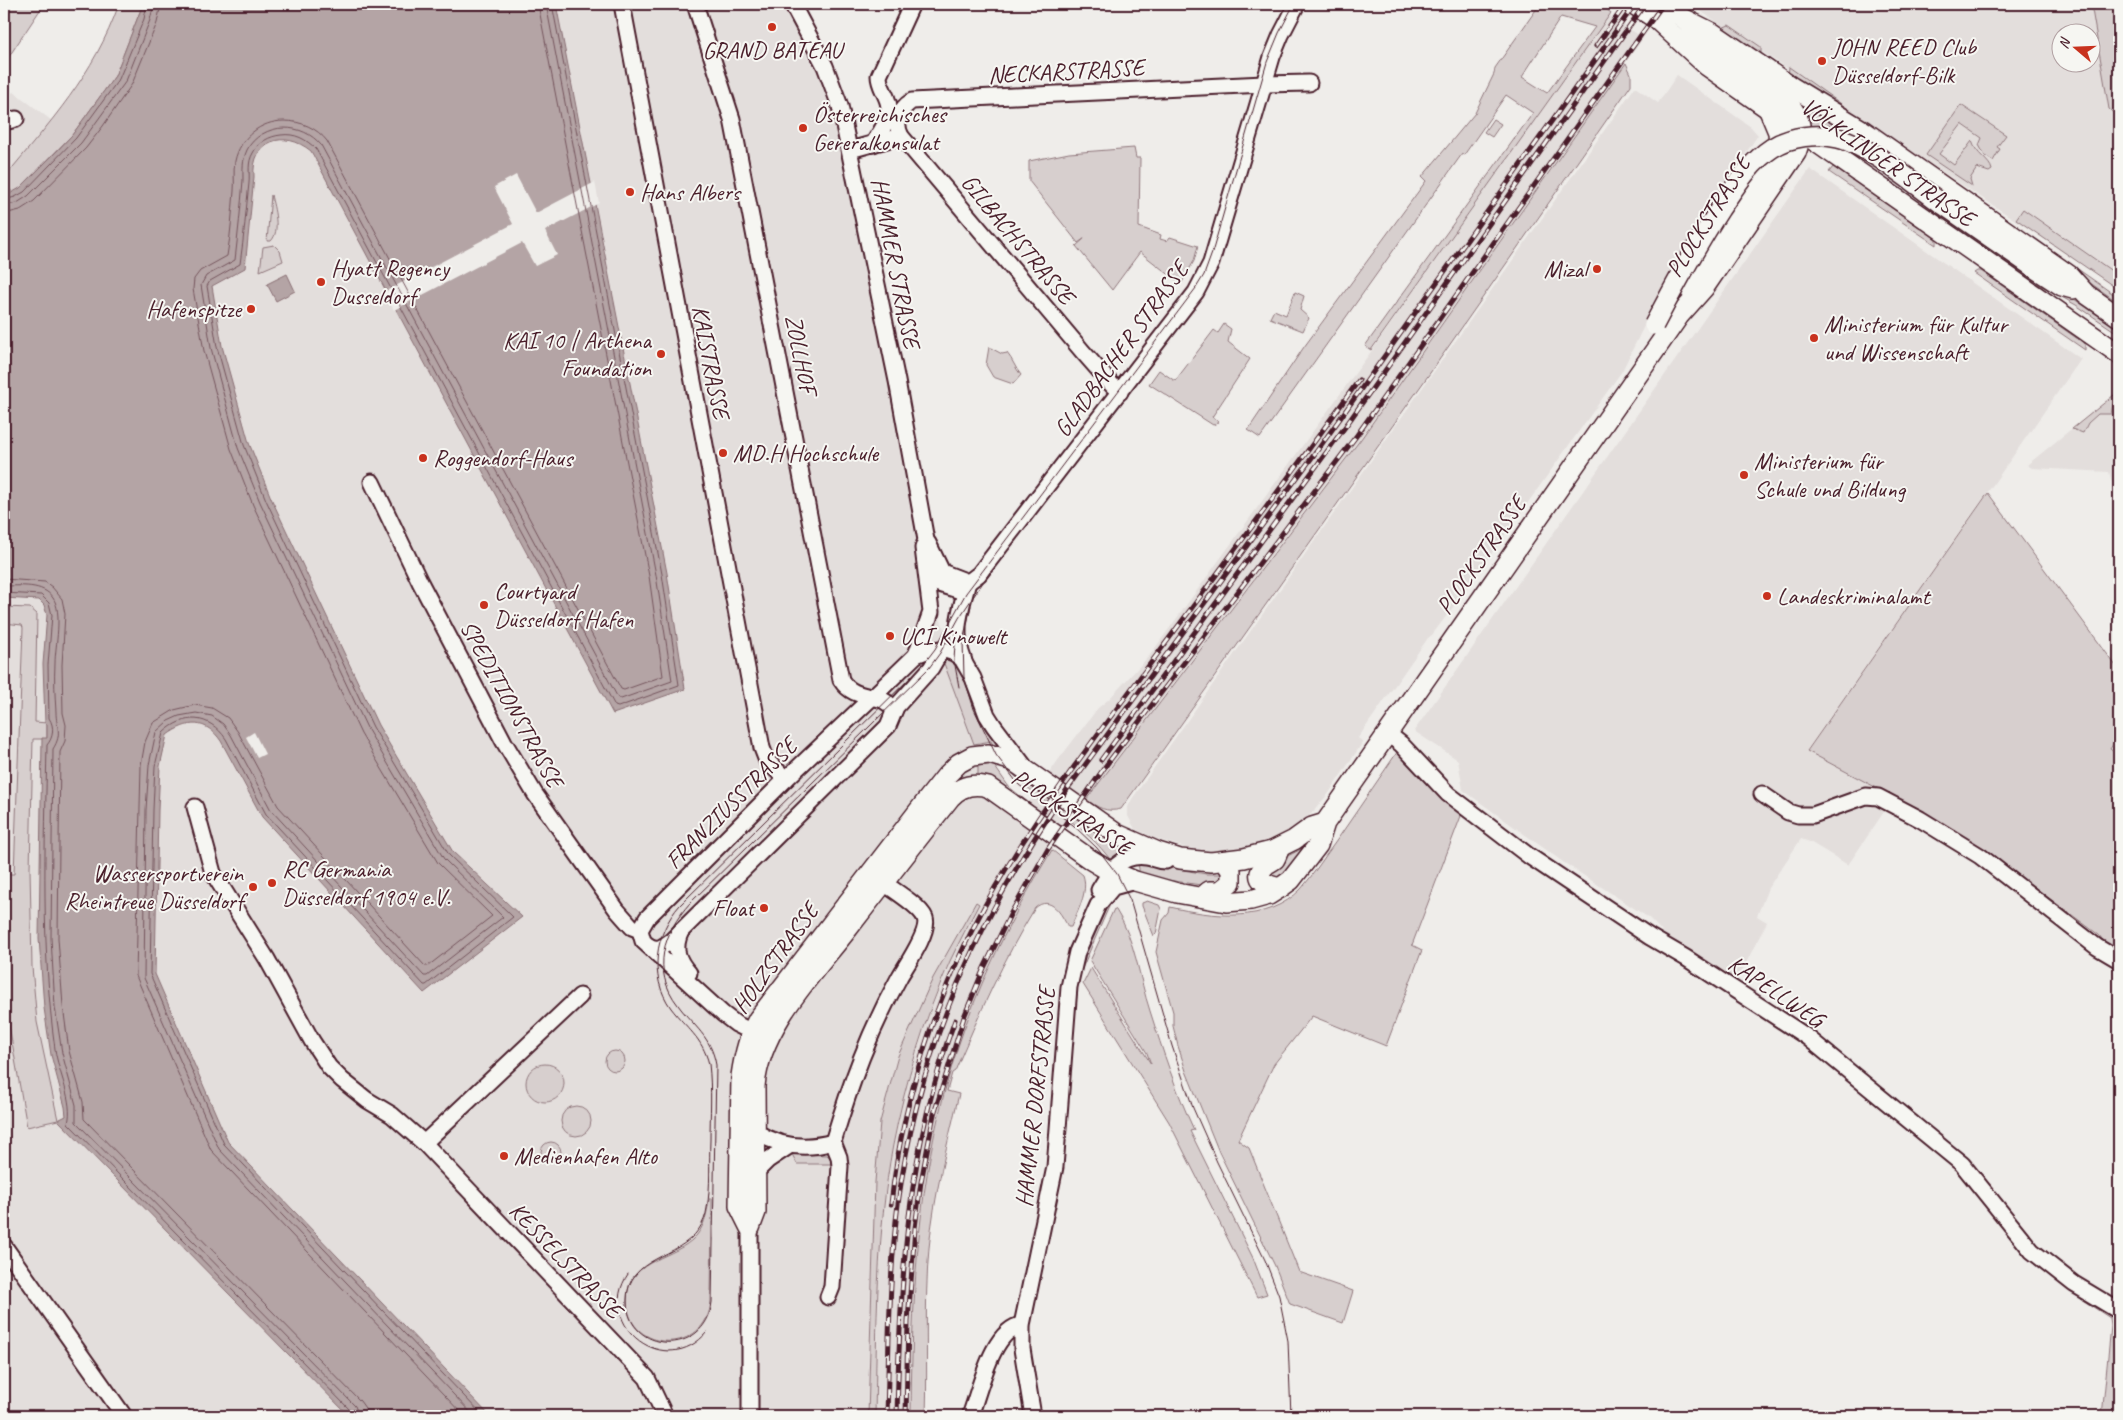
<svg xmlns="http://www.w3.org/2000/svg" width="2123" height="1420" font-family="Caveat,sans-serif">
	<style>
		.built { fill: #e3dedc; fill-rule: evenodd }
		.green { fill: #d7cfce; stroke: #90777c; fill-rule: evenodd }
		.water { fill: #b4a4a5; stroke: #8a6f74 }
		.pier { fill: #efedea }
		.lines { fill: none; stroke-linecap: round; stroke-linejoin: round }
		.shore { stroke: #74545c; stroke-width: 1 }
		.minor-casing { stroke: #4a1f2b; stroke-width: 19 }
		.major-casing { stroke: #4a1f2b; stroke-width: 22 }
		.minor { stroke: #f6f6f2; stroke-width: 15 }
		.major { stroke: #f6f6f2; stroke-width: 19 }
		.tram { stroke: #4a1f2b; stroke-width: 1 }
		.rail-casing { stroke: #4a1f2b; stroke-width: 5 }
		.rail { stroke: #f6f6f2; stroke-width: 3; stroke-dasharray: 9; stroke-linecap: butt }
		.major-bridge-casing { stroke: #4a1f2b; stroke-width: 22; stroke-linecap: butt }
		.major-bridge { stroke: #f6f6f2; stroke-width: 19 }
		.poi-dot { fill: #c8321e; stroke: #f6f6f2; stroke-width: 2 }
		.labels { text-anchor: middle; dominant-baseline: central; stroke-width: 4; stroke-linejoin: round; paint-order: stroke }
		.poi-label { font-size: 24px; fill: #4a1f2b; stroke: #f6f6f2; text-anchor: start }
		.street-label { font-size: 24px; fill: #4a1f2b; stroke: #f6f6f2 }
	</style>
	<rect width="100%" height="100%" fill="#efedea"/>
	<filter id="ink" filterUnits="userSpaceOnUse"><feTurbulence type="fractalNoise" baseFrequency=".02" numOctaves="2"/><feDisplacementMap in="SourceGraphic" scale="10" xChannelSelector="R" yChannelSelector="G"/><feConvolveMatrix kernelMatrix="1 2 1 2 8 2 1 2 1" color-interpolation-filters="sRGB"/></filter>
	<g filter="url(#ink)">
		<!-- built -->
		<g class="built">
			<polygon points="420,4 787,4 828,80 850,173 926,580 1009,806 1020,815 1059,759 1098,708 1109,699 1150,655 1378,342 1608,14 1643,38 1361,439 1086,800 1062,834 1019,907 988,971 959,1044 943,1095 932,1147 925,1185 916,1269 911,1416 875,1416 879,1278 883,1214 893,1146 904,1096 927,1020 950,962 898,1056 880,1122 875,1182 869,1371 870,1416 4,1416 4,424 168,299 225,132"/>
			<path d="M1690 4H2119V289ZM2060 32H2090V62H2060Z"/>
			<polygon points="1677,75 1751,127 1758,135 1729,178 1668,277 1622,371 1456,603 1432,635 1428,638 1358,738 1363,742 1329,793 1311,814 1293,829 1272,840 1248,848 1212,851 1189,849 1156,839 1135,829 1128,816 1127,809 1132,799 1635,87 1658,103"/>
			<polygon points="14,92 51,120 4,233 4,95"/>
			<polygon points="1810,169 2081,359 1807,750 1894,797 1848,865 1810,842 1801,839 1768,888 1757,916 1767,922 1735,984 1676,946 1649,918 1563,862 1463,790 1458,760 1414,731"/>
			<polygon points="2119,384 2119,500 2117,500 2109,472 2032,468 2027,465 2112,396"/>
		</g>
		<!-- green -->
		<g class="green">
			<polygon points="4,4 44,4 4,64"/>
			<path d="M119 4H143L115 76 72 135 20 188 13 193 4 182V178C50 122 94 75 119 4Z"/>
			<path d="M1540 4H1600L1611 13 1371 350 1365 346 1533 113 1506 95 1464 155 1462 154 1260 438 1248 430 1304 347 1426 181 1422 177 1475 113 1494 74 1495 68ZM1561 17 1595 27 1547 93 1522 77Z"/>
			<polygon points="2091,4 2119,4 2119,118 2109,109"/>
			<polygon points="1729,25 1761,47 1761,56 1722,28"/>
			<polygon points="1714,44 1809,104 2061,290 2119,330 2119,334 2076,305 2040,285 1833,144 1812,126 1806,108"/>
			<path d="M1626 63 1631 74V85L1430 373 1121 809C1106 813 1098 807 1086 800L1361 439Z"/>
			<polygon points="1789,67 1878,130 1788,77"/>
			<path d="M1961 105 2006 135 1997 147 2000 149 1993 161 1985 156 1979 145 1982 138 1962 124 1939 154 1954 165 1972 141C1976 155 1990 160 1992 170L1989 172 1977 168 1970 179 1972 186 1926 155Z"/>
			<polygon points="1493,119 1501,124 1492,137 1484,132"/>
			<polygon points="1134,148 1136,158 1140,158 1139,227 1161,235 1160,239 1167,241 1170,237 1198,246 1194,261 1181,284 1140,252 1112,290 1076,246 1085,238 1078,243 1029,181 1029,161 1069,153"/>
			<polygon points="1927,163 2119,298 2119,303 1926,169"/>
			<polygon points="1833,167 1936,239 1936,245 1829,172"/>
			<path d="M271 195C274 208 281 231 271 241H267Z"/>
			<polygon points="2023,209 2119,276 2119,290 2016,219"/>
			<polygon points="274,245 280,251 283,261 260,271 263,247"/>
			<polygon points="1977,271 1981,271 2085,344 2085,350 1974,273"/>
			<polygon points="1295,292 1304,296 1300,310 1309,318 1303,331 1270,318 1274,310 1286,315"/>
			<polygon points="1224,324 1231,329 1228,342 1250,359 1212,417 1219,422 1213,425 1149,384 1159,370 1175,381 1214,330 1218,333"/>
			<path d="M989 347 1002 354 1007 353C1013 360 1015 368 1021 375L1013 384 993 377 986 365Z"/>
			<polygon points="2119,391 2119,406 2113,404 2111,414 2098,414 2088,423 2083,433 2072,429"/>
			<polygon points="1988,493 2119,670 2119,735 2110,749 2119,756 2119,952 2108,947 2099,935 1976,844 1894,797 1807,751"/>
			<polygon points="4,607 30,608 37,614 35,722 47,723 47,739 33,739 30,869 32,967 37,1022 58,1120 27,1127 9,1025 5,984 6,874 14,874 23,628 22,625 4,623"/>
			<polygon points="943,654 961,664 1000,746 993,745 991,741 974,744 942,658"/>
			<path d="M1400 748 1464 808 1412 945 1422 950 1386 1046 1312 1016 1274 1064 1238 1140 1249 1148 1299 1272 1353 1291 1343 1323 1290 1304 1275 1266 1219 1152 1186 1071 1178 1046 1173 1026V1012L1156 952 1163 920 1169 913 1170 907C1213 917 1267 924 1301 889 1314 874 1325 856 1337 840 1358 809 1379 779 1400 748Z"/>
			<polygon points="993,764 1009,787 1049,819 988,778 978,775 978,766"/>
			<path d="M1014 771 1128 847 1127 852 1112 862C1085 824 1043 805 1011 772Z"/>
			<path d="M1306 846 1280 879 1270 877C1269 861 1295 854 1306 846Z"/>
			<path d="M1052 850 1083 875C1089 892 1077 912 1071 927H1068C1062 915 1051 894 1035 908 1003 960 979 1015 955 1071L952 1073 947 1091 959 1094C947 1145 934 1196 929 1248 924 1304 928 1360 926 1416H911C912 1308 916 1199 944 1094 966 1008 1006 925 1052 850Z"/>
			<polygon points="1138,862 1206,874 1223,874 1223,880 1208,886 1140,876"/>
			<path d="M1111 900V902L1078 978C1084 954 1095 918 1111 900Z"/>
			<polygon points="1147,901 1159,905 1161,909 1156,934 1154,936 1142,906 1142,903"/>
			<path d="M976 902 979 904C969 923 959 942 950 961 924 1019 905 1083 893 1145 876 1234 877 1326 875 1416H868L875 1182 880 1122 898 1056 933 978Z"/>
			<path d="M1114 909 1116 910C1135 939 1139 978 1150 1011 1163 1052 1176 1091 1194 1130L1190 1131 1253 1258 1267 1294 1257 1297 1169 1122 1083 984 1091 968 1151 1064 1147 1053 1090 961Z"/>
			<circle cx="615" cy="1061" r="10"/>
			<circle cx="545" cy="1083" r="19"/>
			<circle cx="576" cy="1121" r="15"/>
			<circle cx="551" cy="1152" r="10"/>
			<polygon points="792,1154 827,1155 831,1158 832,1164 797,1164"/>
			<path d="M709 1199H712L711 1301C707 1355 629 1354 627 1302 626 1260 668 1261 692 1240 704 1230 707 1214 709 1199Z"/>
			<polygon points="2078,1290 2119,1315 2119,1416 2102,1416 2111,1326 2110,1318 2081,1299"/>
		</g>
		<!-- water -->
		<g class="water">
			<path d="M143 4H556L667 573 685 689 613 714 311 151C284 129 251 140 254 177L245 268 212 286 222 346 249 443 271 498 378 725 453 852 522 917 424 993 262 817 221 741C206 719 188 720 167 735L160 766 158 810 155 974 228 1142 490 1416H349L58 1120 66 1116 65 1107 51 1055 44 1008 39 938 42 738H47V724L45 723 43 664 47 615 44 605 39 600 4 598V197L20 188 59 149 72 135 115 76Z"/>
			<polygon points="287,274 295,291 276,301 267,284"/>
		</g>
		<!-- pier -->
		<g class="pier">
			<polygon points="516,175 536,213 595,182 599,203 545,231 557,255 535,266 522,243 394,310 384,292 513,224 494,187"/>
			<polygon points="254,732 265,754 257,758 246,737"/>
		</g>
		<g class="lines">
			<!-- shore -->
			<g class="shore">
				<polyline points="4,200 15,197 24,192 76,138 119,79 144,19 147,4"/>
				<polyline points="4,206 17,203 28,196 81,143 97,121 126,81 150,20 154,4"/>
				<polyline points="4,214 20,210 34,201 86,148 103,126 132,84 157,23 161,4"/>
				<polyline points="4,579 45,582 52,587 62,599 65,614 62,665 63,713 66,725 65,741 60,752 58,938 63,1006 69,1051 83,1102 84,1119 360,1401 365,1408 366,1416"/>
				<path d="M4 586C20 586 43 583 53 598 63 612 55 647 55 663 54 679 55 696 56 712 56 727 63 733 53 749L51 938 55 1007 62 1053 76 1105V1122L355 1406 359 1416"/>
				<path d="M4 593 41 595 49 603 52 615 48 665 49 718C55 727 53 738 47 745 45 847 41 948 55 1049 58 1072 74 1102 68 1123L351 1411 352 1416"/>
				<path d="M464 1416 211 1150 136 976 141 765 145 742 153 723 174 710 195 705 212 708 228 718 238 732 278 806 425 966H428L492 916 438 863 361 734 253 505 231 449 204 351 193 289 194 279 200 271 227 256C231 234 232 213 234 191 235 181 233 170 235 161 240 137 261 121 284 121 301 121 317 128 327 141L621 689 624 690 663 676 649 576 538 4"/>
				<path d="M474 1416 219 1149 144 978 146 810 149 765 156 732 168 721 179 716 196 713 212 716 223 724 231 735 271 810 424 976H427L503 917 444 859 368 730 260 502 238 448 211 348 201 285 206 276 235 260C238 234 241 207 243 180 243 169 242 161 247 150 253 137 269 128 284 128 299 128 312 134 321 145L618 698 621 699 672 681 656 575 546 4"/>
				<path d="M483 1416 224 1144 150 974 153 810 155 766 163 733C184 713 209 714 226 739L266 814 424 985H426L513 917 449 855 373 727 266 500 244 445 217 347 207 286 210 281 240 264C244 237 246 210 249 183 250 172 247 163 253 153 258 142 270 136 281 135 295 133 306 139 316 149L615 706 618 707 679 685 662 574 552 4"/>
			</g>
			<defs>
				<g id="minor">
					<polyline points="622,4 762,748 767,761 786,779"/>
					<path d="M695 4 732 119 841 680C856 704 884 690 894 711"/>
					<polyline points="792,4 825,66 840,106 897,381 926,540 923,548 931,612 916,655"/>
					<polyline points="4,122 16,119"/>
					<path d="M873 144C881 131 894 115 887 99 884 91 879 84 879 76L912 4"/>
					<polyline points="850,150 901,136"/>
					<path d="M1120 392 1112 385 1083 352 901 136C894 123 899 109 912 101L1264 84 1309 83"/>
					<polyline points="372,482 420,582 504,742 535,794 617,910 632,927 640,930"/>
					<polyline points="928,543 942,572 968,582"/>
					<polyline points="928,573 939,584 958,590 979,574 1196,292 1211,263 1272,57 1281,35 1297,4"/>
					<path d="M964 661C952 631 960 612 968 582"/>
					<polyline points="1387,733 1401,744 1448,794 1529,856 1650,937 1686,958 1807,1037 1962,1164 2032,1251 2074,1284 2119,1311"/>
					<polyline points="1762,794 1788,812 1798,815 1813,815 1866,796 1878,797 1920,819 1980,856 2097,947 2119,960"/>
					<polyline points="195,807 213,873 267,959 312,1041 329,1067 342,1080 367,1100 392,1115 424,1143 647,1378 665,1416"/>
					<path d="M1099 890C1110 871 1121 853 1147 857 1154 858 1159 862 1166 861"/>
					<path d="M681 931C673 948 677 960 689 973"/>
					<path d="M649 946C658 951 663 947 671 941L888 726 896 707 931 668 942 649"/>
					<polyline points="762,1037 736,1024 723,1014 643,941 640,930 647,918 786,779 883,687 916,655 926,651 942,649 954,653 962,659 973,678 987,715 994,726 1025,767"/>
					<path d="M756 1132C780 1147 805 1150 833 1142"/>
					<polyline points="424,1143 580,996"/>
					<polyline points="757,1171 768,1160 789,1146"/>
					<polyline points="4,1246 124,1416"/>
					<path d="M828 1297 832 1287 840 1166 839 1157 833 1142C851 1082 869 1032 900 976 907 964 930 931 925 918 920 905 887 886 875 877"/>
					<polyline points="750,1416 750,1228"/>
					<path d="M970 1416C980 1390 992 1329 1022 1325"/>
					<polyline points="1033,1416 1022,1349 1022,1325 1055,1167 1069,987 1077,952 1098,905 1113,887 1135,881"/>
				</g>
				<g id="major">
					<polyline points="1633,4 1656,19 1707,66 2119,354"/>
					<polyline points="1661,4 1683,18 1713,33 1792,87 1864,131 2069,275 2086,294 2119,317"/>
					<polyline points="1941,203 2036,269 2062,286 2073,289"/>
					<polyline points="1690,290 1730,219 1779,148 1778,132 1768,108"/>
					<path d="M1325 823 1312 827 1294 840 1272 851 1244 858 1211 862 1180 859 1158 852 1117 834 1013 761 989 754 972 756 959 763 946 776 923 805 758 1019C748 1037 744 1055 741 1076L739 1206 750 1228 756 1212 755 1086C760 1027 812 975 847 930 881 886 915 842 950 798 960 786 973 783 988 787L1091 860 1106 869 1135 881 1177 893 1226 902 1251 900 1269 895 1280 888 1291 880 1318 845 1325 823 1679 316 1704 288 1796 153C1804 131 1802 117 1785 100L1714 51 1683 18"/>
					<path d="M1280 848C1278 851 1277 856 1275 859 1272 862 1267 863 1265 866 1250 880 1270 886 1280 888"/>
					<polyline points="1202,897 1209,891 1220,891 1231,882 1231,870 1224,861"/>
				</g>
			</defs>
			<!-- minor casing -->
			<use href="#minor" class="minor-casing"/>
			<!-- major casing -->
			<use href="#major" class="major-casing"/>
			<!-- minor -->
			<use href="#minor" class="minor"/>
			<!-- major -->
			<use href="#major" class="major"/>
			<!-- tram -->
			<g class="tram">
				<path d="M990 572 959 618 940 653 929 668 690 903C663 933 651 970 678 1005 694 1027 711 1036 716 1065L712 1302C706 1358 626 1354 627 1300 627 1256 679 1259 699 1229 703 1223 706 1216 707 1208 711 1186 709 1162 710 1140 710 1115 712 1089 709 1064 702 1037 687 1029 671 1008 648 976 655 933 680 905L922 666 935 649 966 593 1196 288 1204 275 1212 253 1267 62 1279 33 1294 4"/>
				<polyline points="971,606 963,641 964,677 974,709 996,755 1019,785 1073,825 1097,848 1117,874 1130,900 1172,1046 1193,1108 1217,1162 1265,1260 1279,1296 1288,1341 1291,1416"/>
				<polyline points="956,630 954,660 959,687"/>
				<path d="M628 1274C593 1326 667 1381 707 1332"/>
			</g>
			<defs>
				<g id="rail">
					<polyline points="1596,46 1626,4"/>
					<polyline points="1101,760 1345,427 1645,4"/>
					<path d="M891 1204C904 1087 944 970 1006 869 1052 793 1106 723 1159 652 1226 562 1293 472 1359 380"/>
					<path d="M887 1416C889 1346 889 1274 898 1204 919 1046 978 917 1068 788L1319 448 1635 4"/>
					<path d="M897 1416C900 1280 907 1149 955 1020"/>
					<polyline points="906,1416 908,1322 915,1228 921,1182 934,1114 964,1017 984,968 1011,913 1048,849 1107,764 1357,435 1663,4"/>
				</g>
			</defs>
			<!-- rail casing -->
			<use href="#rail" class="rail-casing"/>
			<!-- rail -->
			<use href="#rail" class="rail"/>
			<defs>
				<path id="major-bridge" d="M1654 325C1675 285 1696 246 1720 209 1735 187 1749 163 1772 148 1791 136 1817 133 1838 138 1868 145 1915 184 1941 203"/>
			</defs>
			<!-- major-bridge casing -->
			<use href="#major-bridge" class="major-bridge-casing"/>
			<!-- major-bridge -->
			<use href="#major-bridge" class="major-bridge"/>
		</g>
	</g>
	<!-- markers -->
	<g class="poi-dot">
		<circle cx="772" cy="27" r="5"/>
		<circle cx="1822" cy="61" r="5"/>
		<circle cx="803" cy="128" r="5"/>
		<circle cx="630" cy="192" r="5"/>
		<circle cx="1597" cy="269" r="5"/>
		<circle cx="321" cy="282" r="5"/>
		<circle cx="251" cy="309" r="5"/>
		<circle cx="1814" cy="338" r="5"/>
		<circle cx="661" cy="354" r="5"/>
		<circle cx="723" cy="453" r="5"/>
		<circle cx="423" cy="458" r="5"/>
		<circle cx="1744" cy="475" r="5"/>
		<circle cx="1767" cy="596" r="5"/>
		<circle cx="484" cy="605" r="5"/>
		<circle cx="890" cy="636" r="5"/>
		<circle cx="272" cy="883" r="5"/>
		<circle cx="253" cy="887" r="5"/>
		<circle cx="764" cy="908" r="5"/>
		<circle cx="504" cy="1156" r="5"/>
	</g>
	<g class="labels">
		<!-- poi labels -->
		<g class="poi-label">
			<text x="1832" y="47">JOHN REED Club<tspan x="1832" dy="28">Düsseldorf-Bilk</tspan></text>
			<text x="772" y="50" text-anchor="middle">GRAND BATEAU</text>
			<text x="813" y="114">Österreichisches<tspan x="813" dy="28">Gereralkonsulat</tspan></text>
			<text x="640" y="192">Hans Albers</text>
			<text x="331" y="268">Hyatt Regency<tspan x="331" dy="28">Dusseldorf</tspan></text>
			<text x="1587" y="269" text-anchor="end">Mizal</text>
			<text x="241" y="309" text-anchor="end">Hafenspitze</text>
			<text x="1824" y="324">Ministerium für Kultur<tspan x="1824" dy="28">und Wissenschaft</tspan></text>
			<text x="651" y="340" text-anchor="end">KAI 10 | Arthena<tspan x="651" dy="28">Foundation</tspan></text>
			<text x="733" y="453">MD.H Hochschule</text>
			<text x="433" y="458">Roggendorf-Haus</text>
			<text x="1754" y="461">Ministerium für<tspan x="1754" dy="28">Schule und Bildung</tspan></text>
			<text x="494" y="591">Courtyard<tspan x="494" dy="28">Düsseldorf Hafen</tspan></text>
			<text x="1777" y="596">Landeskriminalamt</text>
			<text x="900" y="636">UCI Kinowelt</text>
			<text x="282" y="869">RC Germania<tspan x="282" dy="28">Düsseldorf 1904 e.V.</tspan></text>
			<text x="243" y="873" text-anchor="end">Wassersportverein<tspan x="243" dy="28">Rheintreue Düsseldorf</tspan></text>
			<text x="754" y="908" text-anchor="end">Float</text>
			<text x="514" y="1156">Medienhafen Alto</text>
		</g>
		<!-- street labels -->
		<g class="street-label">
			<text transform="translate(1066 71) rotate(-3)">NECKARSTRASSE</text>
			<text transform="translate(1888 162) rotate(35)">VÖLKLINGER STRASSE</text>
			<text transform="translate(1708 216) rotate(-58)">PLOCKSTRASSE</text>
			<text transform="translate(1018 239) rotate(50)">GILBACHSTRASSE</text>
			<text transform="translate(896 263) rotate(79)">HAMMER STRASSE</text>
			<text transform="translate(1121 349) rotate(-54)">GLADBACHER STRASSE</text>
			<text transform="translate(801 354) rotate(79)">ZOLLHOF</text>
			<text transform="translate(711 362) rotate(79)">KAISTRASSE</text>
			<text transform="translate(1481 555) rotate(-55)">PLOCKSTRASSE</text>
			<text transform="translate(512 704) rotate(61)">SPEDITIONSTRASSE</text>
			<text transform="translate(731 803) rotate(-45)">FRANZIUSSTRASSE</text>
			<text transform="translate(1072 812) rotate(33)">PLOCKSTRASSE</text>
			<text transform="translate(775 958) rotate(-54)">HOLZSTRASSE</text>
			<text transform="translate(1776 991) rotate(34)">KAPELLWEG</text>
			<text transform="translate(1035 1097) rotate(-84)">HAMMER DORFSTRASSE</text>
			<text transform="translate(566 1260) rotate(46)">KESSELSTRASSE</text>
		</g>
	</g>
	<!-- margin -->
	<rect width="2123" height="1420" fill="none" stroke="#f6f6f2" stroke-width="20"/>
	<rect x="10" y="10" width="2103" height="1400" fill="none" stroke="#4a1f2b" stroke-width="2" filter="url(#ink)"/>
	<!-- north arrow -->
	<g transform="translate(2076 48) rotate(289)"><circle r="24" fill="#f6f6f2" stroke="#b1a0a2"/>
	<path d="M0-4L9 19L0 12L-9 19Z" fill="#c8321e"/>
	<text y="-8" font-size="14" font-weight="bold" text-anchor="middle" fill="#4a1f2b">N</text>
	</g>
</svg>
